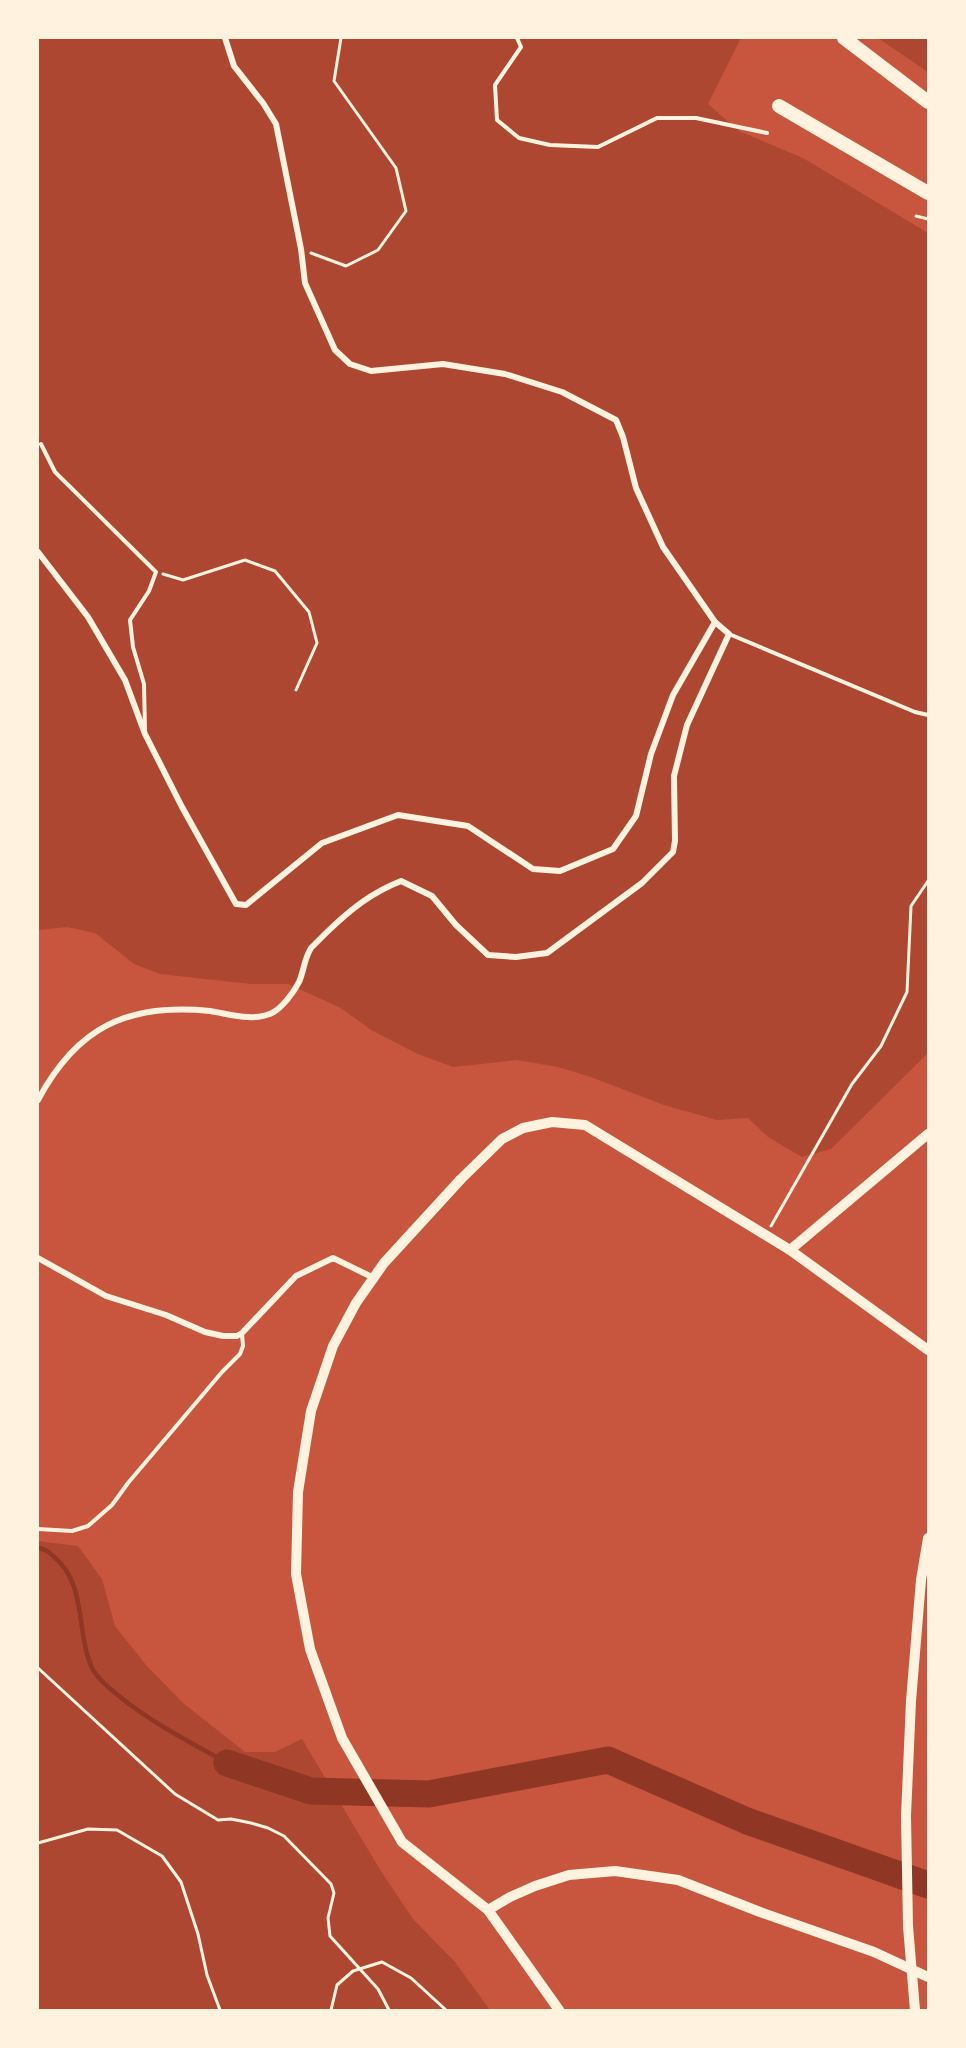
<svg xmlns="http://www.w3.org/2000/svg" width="966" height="2048" font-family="Barlow,sans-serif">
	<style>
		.green { fill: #ae4732 }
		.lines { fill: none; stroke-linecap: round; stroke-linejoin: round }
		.stream { stroke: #8f3625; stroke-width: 4.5 }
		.river { stroke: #8f3625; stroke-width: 27 }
		.path { stroke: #fff3e0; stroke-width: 3 }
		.service { stroke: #fff3e0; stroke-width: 4 }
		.minor { stroke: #fff3e0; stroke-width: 6 }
		.tertiary { stroke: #fff3e0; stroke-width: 10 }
		.trunk { stroke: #fff3e0; stroke-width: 14 }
	</style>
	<rect width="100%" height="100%" fill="#c8553d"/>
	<!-- green -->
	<g class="green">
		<polygon points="38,38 741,38 708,104 739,131 803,158 928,233 928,1053 831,1149 802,1157 768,1137 748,1118 717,1120 664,1105 591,1077 558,1067 517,1060 453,1067 418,1054 371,1030 341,1008 288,984 251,984 160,974 134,964 95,933 67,927 38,930"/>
		<polygon points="878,38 928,38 928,72"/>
		<polygon points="38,1541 78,1546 102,1579 115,1626 146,1665 183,1703 245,1752 275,1752 302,1739 379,1868 413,1919 455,1962 490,2010 38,2010"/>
	</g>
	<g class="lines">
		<!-- stream -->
		<path class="stream" d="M38 1548C45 1549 48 1551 53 1556 88 1584 75 1633 93 1670 99 1680 110 1689 119 1696 152 1723 190 1742 227 1763"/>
		<!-- river -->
		<polyline class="river" points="227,1763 311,1791 429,1794 608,1760 747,1821 928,1885"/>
		<!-- path -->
		<g class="path">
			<polyline points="916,216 928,219"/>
			<polyline points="311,253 346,266 378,250 406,211 396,168 334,81 341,38"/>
			<polyline points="163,574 183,580 245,560 275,571 309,612 317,643 296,690"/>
			<polyline points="771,1226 852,1084 881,1046 907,992 911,906 928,881"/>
			<polyline points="38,1668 175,1794 218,1820 231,1819 251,1823 268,1828 284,1836 331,1884 334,1893 328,1918 330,1936 378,1989 389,2010"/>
			<polyline points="38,1843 88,1829 117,1830 162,1856 181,1882 198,1934 207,1975 220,2010"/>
			<polyline points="331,2010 337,1985 353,1971 382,1962 411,1978 446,2010"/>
		</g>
		<!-- service -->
		<g class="service">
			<polyline points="517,38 521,47 495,85 497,120 519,138 550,145 598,147 657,118 696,118 767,133"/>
			<polyline points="41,444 55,472 156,572 149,591 130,620 133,647 144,684 145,730"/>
			<polyline points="729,634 915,712 928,715"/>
			<polyline points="38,1529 72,1531 88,1526 112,1505 128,1483 222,1372 240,1354 243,1346 242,1334"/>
		</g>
		<!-- minor -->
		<g class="minor">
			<polyline points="38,552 88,617 125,680 145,734 182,807 236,904 246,905 322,843 398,815 468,826 533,869 560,871 613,849 636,816 651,754 673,695 715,622"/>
			<path d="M38 1100C77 1027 127 1003 210 1011 230 1014 252 1022 272 1013 282 1008 294 992 299 982 304 971 304 959 311 948 316 943 322 937 327 932 351 909 371 893 401 881L432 896 456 925 488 955 516 957 547 953 642 883 673 852 675 841 674 776 687 725 729 634 715 622 663 547 636 488 623 437 616 420 562 392 505 374 443 364 371 371 350 364 335 350 305 283 301 249 276 124 263 103 234 66 225 38"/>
			<polyline points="38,1258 106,1296 166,1315 205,1332 223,1336 237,1336 242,1333 296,1276 333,1258 374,1278"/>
		</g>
		<!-- tertiary -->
		<g class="tertiary">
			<polyline points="790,1250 928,1134"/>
			<polyline points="488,1910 510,1897 535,1886 569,1875 615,1871 678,1880 760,1912 874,1952 928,1977"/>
			<polyline points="559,2010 488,1910 402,1842 342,1738 310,1649 296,1574 298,1492 311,1411 333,1346 356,1303 384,1263 461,1179 502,1139 523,1128 552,1122 585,1125 790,1250 928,1350"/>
			<polyline points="915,2010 908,1926 906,1816 911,1701 921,1580 928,1538"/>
		</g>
		<!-- trunk -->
		<g class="trunk">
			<polyline points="844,38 928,102"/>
			<polyline points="779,106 928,193"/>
		</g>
	</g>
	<!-- border -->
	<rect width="966" height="2048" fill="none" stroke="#fff3e0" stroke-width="78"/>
</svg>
